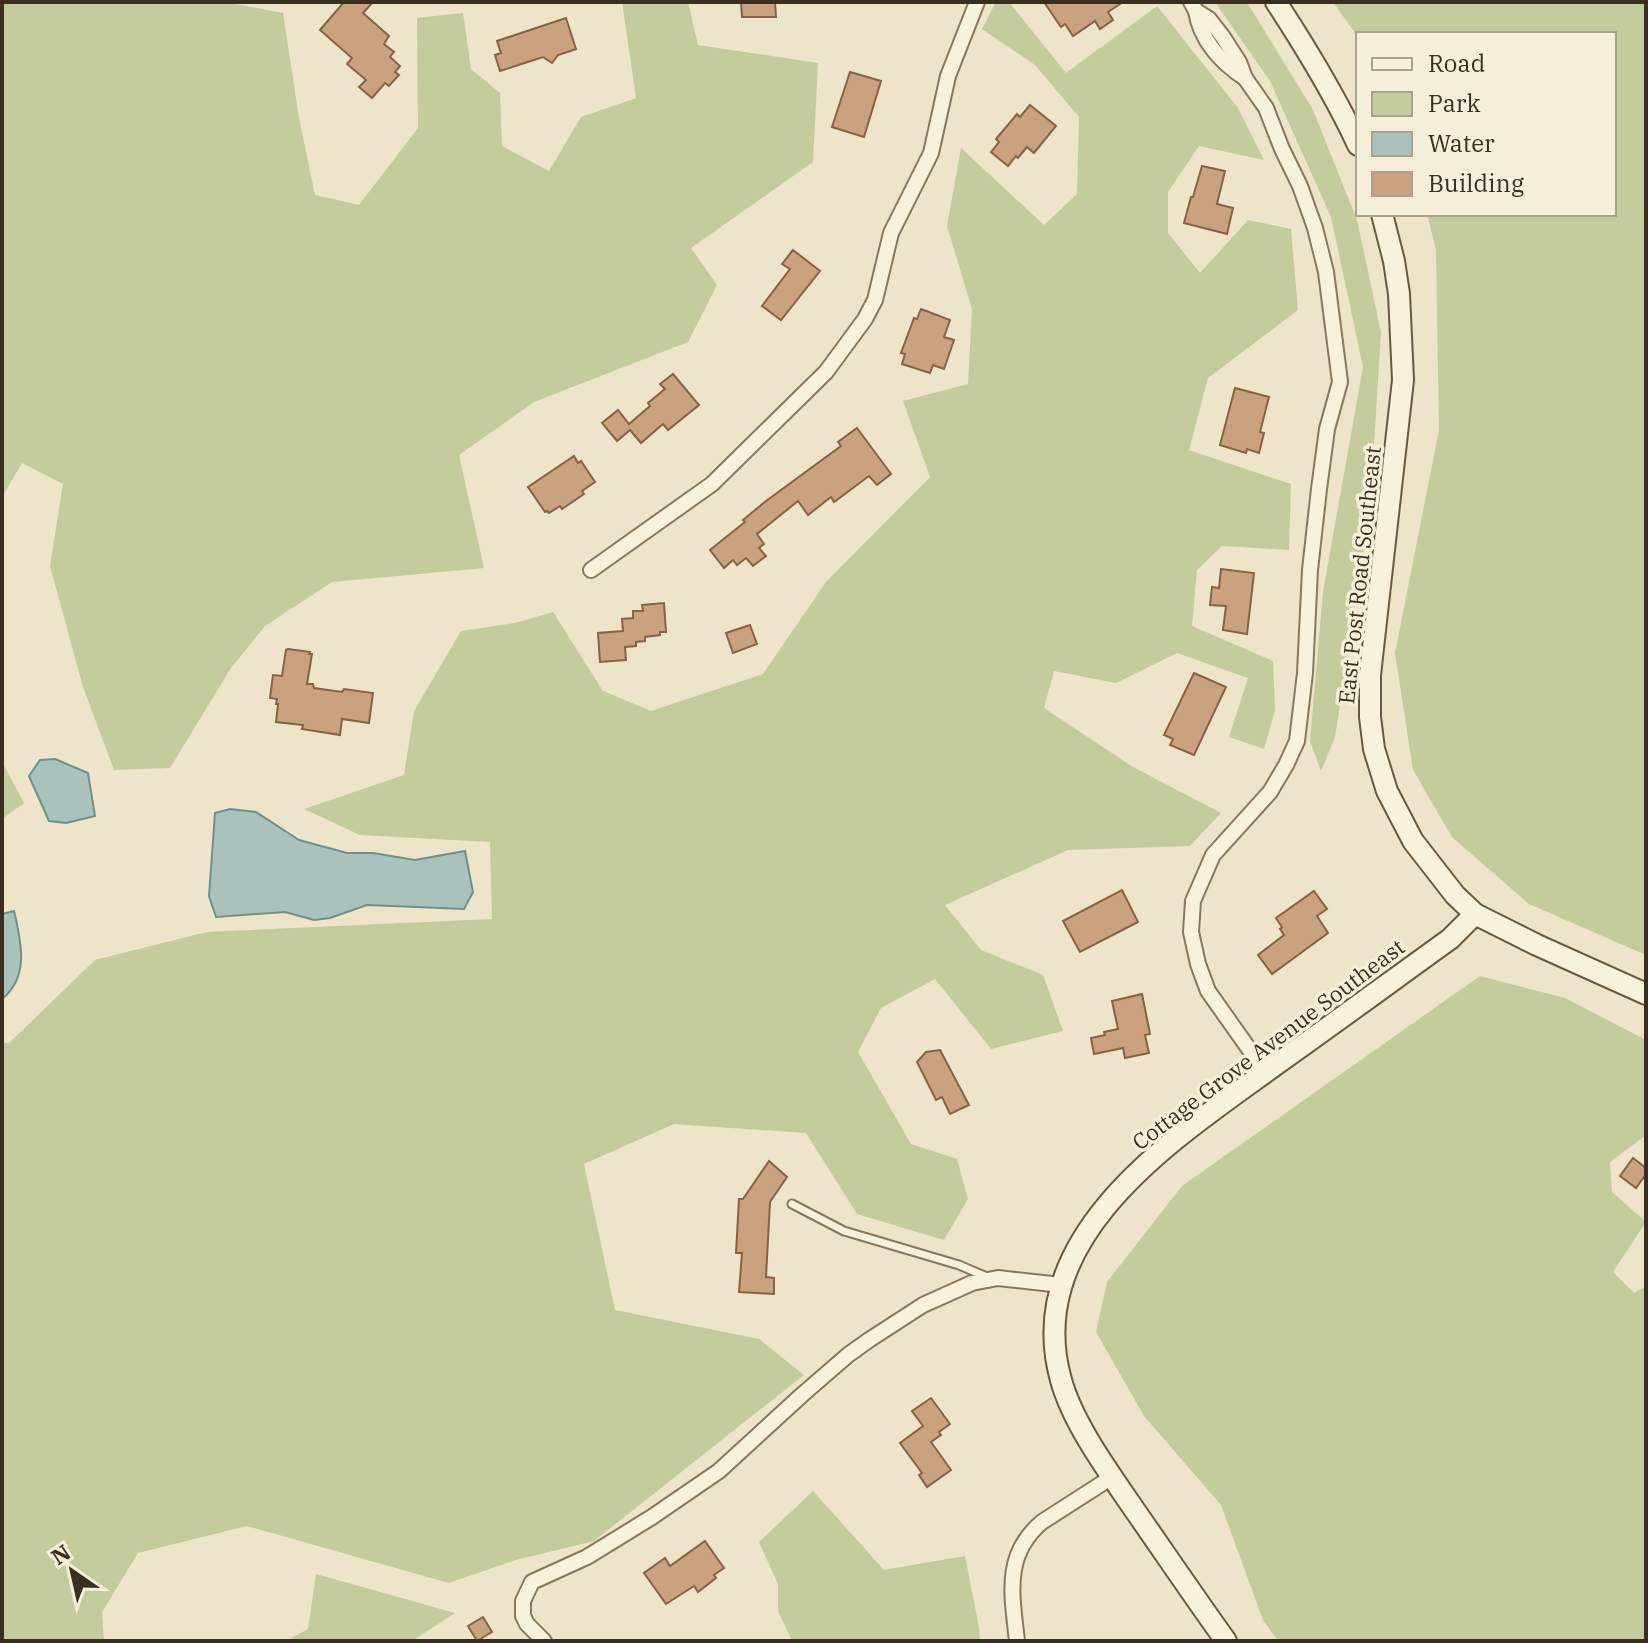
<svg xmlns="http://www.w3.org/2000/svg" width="1648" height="1643" font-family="'IBM Plex Serif',serif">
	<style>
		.green { fill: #c4cb9d }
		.water { fill: #a9c2bb; stroke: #709089; stroke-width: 2 }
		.building { fill: #caa280; stroke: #876245; stroke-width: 2 }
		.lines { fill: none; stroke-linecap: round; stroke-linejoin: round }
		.service-casing { stroke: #89775e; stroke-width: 11 }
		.minor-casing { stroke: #89775e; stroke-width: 18 }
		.secondary-casing { stroke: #6b5841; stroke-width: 24 }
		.service { stroke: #f8f1dc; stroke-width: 7 }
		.minor { stroke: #f8f1dc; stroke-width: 14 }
		.secondary { stroke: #f8f1dc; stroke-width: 20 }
		.labels { text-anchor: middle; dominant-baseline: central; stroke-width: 7; stroke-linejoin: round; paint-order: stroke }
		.street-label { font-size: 22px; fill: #3a2e21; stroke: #f5eed8 }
	</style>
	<rect width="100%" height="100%" fill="#ede4c9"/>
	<!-- green -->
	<g class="green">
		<polygon points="2,2 225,2 283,13 299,118 315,195 359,205 418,128 417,18 463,13 471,69 500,93 502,146 549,171 581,117 636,98 622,2 688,2 698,45 818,63 813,162 691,248 717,285 688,342 534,402 459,455 484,568 332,582 265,626 231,668 170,768 114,770 83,687 50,566 63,484 22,463 2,497"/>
		<polygon points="996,2 1009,2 1066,73 1157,6 1238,108 1264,160 1199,146 1168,192 1168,233 1200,273 1248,220 1291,229 1298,310 1208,378 1189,450 1291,484 1289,550 1222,546 1197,570 1192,626 1273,661 1275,710 1264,749 1229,737 1248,678 1177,653 1116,683 1054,671 1044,708 1133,767 1221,813 1190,846 1068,850 945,905 981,950 1043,975 1063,1031 991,1049 935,979 881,1008 858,1052 911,1144 957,1159 968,1199 944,1240 857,1214 806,1133 674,1124 584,1164 615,1310 759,1339 804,1375 594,1541 516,1560 449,1583 247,1526 138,1553 102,1612 104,1641 2,1641 2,1042 9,1043 95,960 207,932 492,919 490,842 360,835 304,809 404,775 414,711 461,631 515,623 553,612 603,691 651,711 763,674 826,582 930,477 903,401 968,384 972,309 947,226 961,148 1044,225 1077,194 1079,117 1035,65 982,29"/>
		<polygon points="1215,2 1247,2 1313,110 1357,220 1381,332 1370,510 1335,737 1321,771 1310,741 1323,592 1363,367 1331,217 1270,81"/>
		<polygon points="1333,2 1646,2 1646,955 1529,904 1452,837 1413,770 1395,653 1439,430 1436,250 1427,214 1614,214 1614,34 1358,34 1358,37"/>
		<polygon points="2,762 24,803 2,819"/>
		<polygon points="1480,976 1565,998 1646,1040 1646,1135 1610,1162 1612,1192 1646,1222 1613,1272 1634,1293 1646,1286 1646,1641 1278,1641 1263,1620 1221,1505 1144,1416 1096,1332 1107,1282 1182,1186"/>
		<polygon points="813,1491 884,1570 965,1556 979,1627 980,1641 792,1641 778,1611 778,1584 759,1542"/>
		<polygon points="316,1574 455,1613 412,1641 286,1641 308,1629"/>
	</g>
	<!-- water -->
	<g class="water">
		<polygon points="55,759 88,773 95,816 66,823 49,821 29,776 40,760"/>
		<polygon points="230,809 256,812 299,840 347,853 373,853 415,860 465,851 473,892 464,909 367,905 330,918 314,920 285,912 216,917 209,896 215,813"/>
		<path d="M14 911C21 941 30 977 2 999V914Z"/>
	</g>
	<!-- building -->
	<g class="building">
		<polygon points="344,2 373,2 363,13 389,36 384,44 394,52 390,57 400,66 395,72 399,75 389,86 385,83 372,98 359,87 366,80 347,64 352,58 320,30"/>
		<polygon points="741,2 775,2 776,17 742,17"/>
		<polygon points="1044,2 1123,2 1108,12 1113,20 1100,29 1095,21 1073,36 1065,24 1061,27"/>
		<polygon points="566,18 576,49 558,55 552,63 543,57 500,71 495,55 501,53 497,41"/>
		<polygon points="850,72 881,81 864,137 832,127"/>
		<polygon points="1030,105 1056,126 1034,153 1027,147 1018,158 1016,156 1008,166 991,152 999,142 996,139 1017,114 1020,117"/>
		<polygon points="1202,166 1225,171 1217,204 1233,208 1227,234 1184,223 1191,197 1193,197"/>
		<polygon points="793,250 820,271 781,320 762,306 790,269 782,264"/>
		<polygon points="921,309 950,320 944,337 954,340 944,369 933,365 930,373 902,364 905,354 901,353 914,318 917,319"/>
		<polygon points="673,374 699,405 668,430 663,424 641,443 630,430 617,441 602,423 618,410 629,424 650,406 648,403 665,389 660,384"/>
		<polygon points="1235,388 1269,397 1260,432 1264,433 1259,453 1247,449 1246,453 1220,445"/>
		<polygon points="857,428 891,474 877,485 869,476 834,502 831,497 808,515 798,501 757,534 764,544 759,548 766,556 753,566 746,558 737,565 733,560 724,568 710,550 745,522 743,520 766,501 841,446 838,442"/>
		<polygon points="574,456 578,463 581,461 595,482 582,491 584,494 562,509 560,506 549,513 547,511 545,512 528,487"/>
		<polygon points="1221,569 1254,573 1247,634 1223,630 1226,606 1210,605 1212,587 1219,588"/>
		<polygon points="664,603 666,632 660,632 660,635 645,637 645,641 636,642 636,646 625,647 626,660 600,662 598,633 623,631 622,619 633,618 633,611 643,611 642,605"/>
		<polygon points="750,625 757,644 733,653 726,633"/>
		<polygon points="288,649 310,652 309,654 312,654 307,684 313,684 314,688 342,692 344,689 373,693 369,723 342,719 340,735 302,729 303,725 276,722 278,704 276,704 277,699 270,698 273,675 282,676 286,650"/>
		<polygon points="1194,673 1226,687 1194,755 1170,745 1173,739 1164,735"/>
		<polygon points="1122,890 1138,922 1080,952 1063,921"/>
		<polygon points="1314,891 1327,909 1317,916 1328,933 1272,974 1258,955 1284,935 1280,929 1282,927 1276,918"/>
		<polygon points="1142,994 1150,1034 1145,1035 1149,1053 1125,1058 1123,1048 1094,1054 1091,1038 1105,1035 1104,1032 1118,1029 1112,1001"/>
		<polygon points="940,1050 969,1105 950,1114 942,1097 936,1100 917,1062 926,1052"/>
		<polygon points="1633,1158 1646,1168 1646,1174 1636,1188 1620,1176"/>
		<polygon points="769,1161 787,1177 770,1202 766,1277 774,1278 774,1294 739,1292 742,1253 736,1253 739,1199 743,1199"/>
		<polygon points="931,1398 950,1424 939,1432 941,1435 931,1442 951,1470 927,1487 919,1475 922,1473 900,1443 923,1426 912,1411"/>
		<polygon points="705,1541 724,1568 714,1575 716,1578 698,1592 694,1586 666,1604 644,1573 665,1558 670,1566"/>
		<polygon points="483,1617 492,1632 477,1641 468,1626"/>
	</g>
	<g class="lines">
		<defs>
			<polyline id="service" points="792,1204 844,1231 959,1265 987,1277"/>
			<g id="minor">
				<polyline points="1191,2 1196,11 1209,19 1223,37 1239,62 1245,78 1266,108 1282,149 1300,186 1315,228 1326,272 1340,382 1327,429 1319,489 1310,570 1305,673 1297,741 1286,765 1270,792 1213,855 1193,901 1191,932 1198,964 1208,991 1266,1073"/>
				<path d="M1196 11C1200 39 1221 63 1245 78"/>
				<polyline points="591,570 712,484 826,372 865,319 875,300 891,233 931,153 948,76 977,2"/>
				<polyline points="544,1641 527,1624 523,1616 523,1601 532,1582 587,1557 652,1517 719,1471 803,1394 848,1355 869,1340 923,1305 972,1283 998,1278 1061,1285"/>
				<path d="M1017 1641C1012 1595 1003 1555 1042 1522L1112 1477"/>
			</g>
			<g id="secondary">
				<path d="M1276 2C1306 48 1335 95 1358 145"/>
				<polyline points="1382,214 1394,261 1399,294 1403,380 1370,675 1370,717 1374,749 1387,791 1413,841 1455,895 1475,914 1537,945 1646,994"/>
				<path d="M1226 1641C1195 1598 1166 1555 1136 1512 1110 1474 1073 1424 1061 1380 1020 1234 1178 1136 1278 1063 1336 1022 1393 980 1450 939L1475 914"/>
			</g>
		</defs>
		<!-- service casing -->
		<use href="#service" class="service-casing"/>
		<!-- minor casing -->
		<use href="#minor" class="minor-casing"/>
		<!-- secondary casing -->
		<use href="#secondary" class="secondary-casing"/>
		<!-- service -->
		<use href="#service" class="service"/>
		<!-- minor -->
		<use href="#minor" class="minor"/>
		<!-- secondary -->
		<use href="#secondary" class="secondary"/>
	</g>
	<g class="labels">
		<!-- street labels -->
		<g class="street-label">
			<text transform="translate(1359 575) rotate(-84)">East Post Road Southeast</text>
			<text transform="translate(1268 1044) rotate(-37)">Cottage Grove Avenue Southeast</text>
		</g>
	</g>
	<!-- border -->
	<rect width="1648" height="1643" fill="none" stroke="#3a2e21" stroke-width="8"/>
	<!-- legend -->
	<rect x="1356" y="32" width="260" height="184" fill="#f5eed8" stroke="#aaa18f" stroke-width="2"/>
	<rect x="1372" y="58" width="40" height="12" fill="#f8f1dc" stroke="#aaa18f" stroke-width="2"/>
	<text x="1428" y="72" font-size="24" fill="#3a2e21">Road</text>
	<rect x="1372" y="92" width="40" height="24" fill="#c4cb9d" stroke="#aaa18f" stroke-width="2"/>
	<text x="1428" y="112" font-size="24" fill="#3a2e21">Park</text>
	<rect x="1372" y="132" width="40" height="24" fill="#a9c2bb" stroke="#aaa18f" stroke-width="2"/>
	<text x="1428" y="152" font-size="24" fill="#3a2e21">Water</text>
	<rect x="1372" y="172" width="40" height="24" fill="#caa280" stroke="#aaa18f" stroke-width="2"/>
	<text x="1428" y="192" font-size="24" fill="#3a2e21">Building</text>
	<!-- north arrow -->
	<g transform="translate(72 1571) rotate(326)" stroke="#f5eed8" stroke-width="6" paint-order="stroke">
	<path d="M0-6L14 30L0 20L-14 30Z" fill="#3a2e21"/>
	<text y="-12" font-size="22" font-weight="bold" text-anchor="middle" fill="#3a2e21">N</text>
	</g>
</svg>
